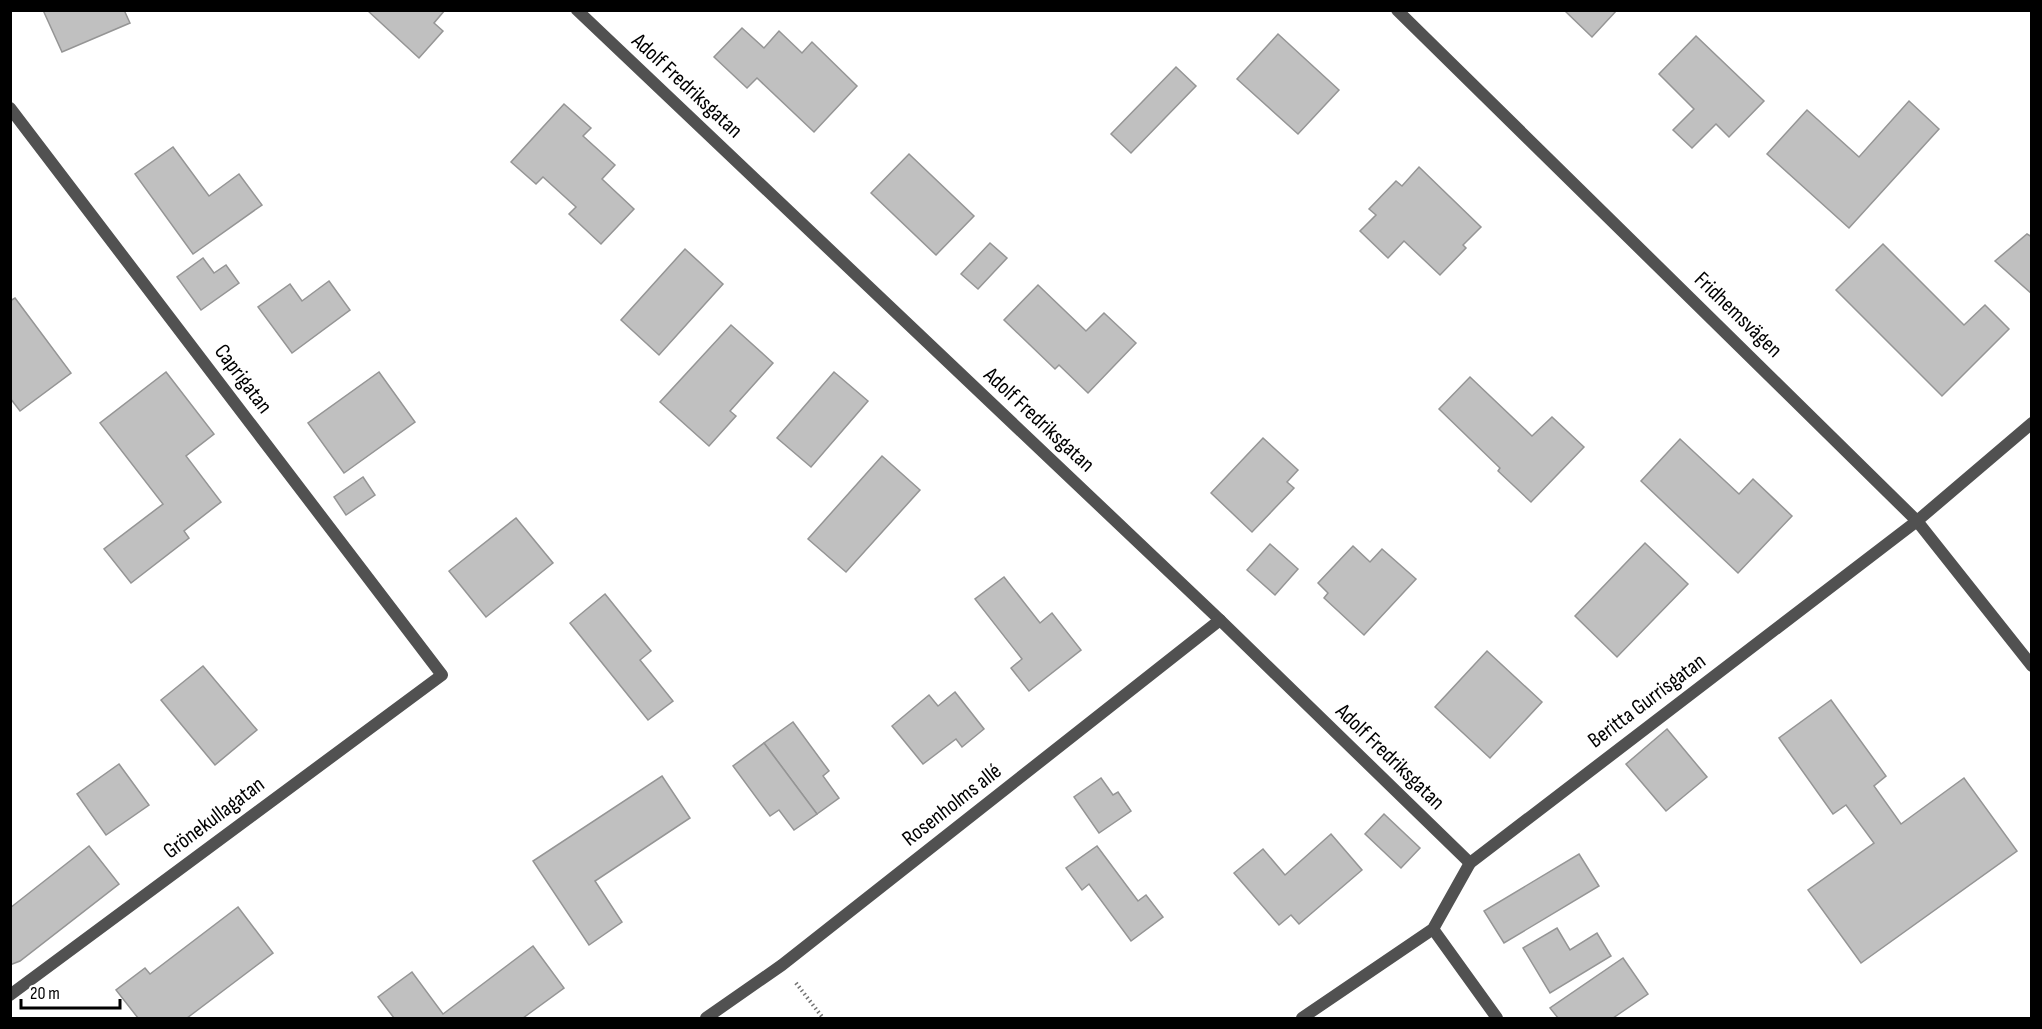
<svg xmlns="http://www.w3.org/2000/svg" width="2042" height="1029" font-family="'Sofia Sans Condensed',sans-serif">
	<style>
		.building { fill: #c0c0c0; stroke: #959595; stroke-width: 1.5 }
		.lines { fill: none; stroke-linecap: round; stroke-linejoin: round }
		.path { stroke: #737373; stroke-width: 4; stroke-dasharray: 1.5 3; stroke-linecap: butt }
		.street { stroke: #515151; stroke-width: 12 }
		.labels { text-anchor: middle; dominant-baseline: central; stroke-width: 4.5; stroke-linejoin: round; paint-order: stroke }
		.street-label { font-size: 22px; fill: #000; stroke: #fff }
	</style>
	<rect width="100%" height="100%" fill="#fff"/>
	<!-- building -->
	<g class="building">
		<polygon points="43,10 124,10 130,23 62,52"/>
		<polygon points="367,10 445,10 434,23 443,31 419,58"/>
		<polygon points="1564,10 1617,10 1592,37"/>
		<polygon points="742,28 764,48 779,31 802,53 812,42 857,86 814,132 757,78 747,88 714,57"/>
		<polygon points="1278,34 1339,90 1298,134 1237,79"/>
		<polygon points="1696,36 1764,101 1729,137 1716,124 1692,148 1673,130 1694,109 1659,74"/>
		<polygon points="1176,67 1196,86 1131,153 1111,134"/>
		<polygon points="1909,101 1939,129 1849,228 1767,154 1807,110 1859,157"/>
		<polygon points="564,104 591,128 583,136 615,165 602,179 634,209 601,244 569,214 576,207 543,177 536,184 511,162"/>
		<polygon points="173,147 209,196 239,174 262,205 193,254 135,174"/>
		<polygon points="909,154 974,216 936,255 871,193"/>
		<polygon points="1419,167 1481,227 1463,245 1466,248 1440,275 1404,241 1388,258 1360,231 1376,215 1369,209 1396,181 1402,186"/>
		<polygon points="2027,234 2032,237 2032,294 1995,261"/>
		<polygon points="990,243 1007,258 978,289 961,274"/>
		<polygon points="1883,244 1964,325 1985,305 2009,329 1942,396 1836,290"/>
		<polygon points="685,249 723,284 659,355 621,320"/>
		<polygon points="203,258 214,273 226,265 239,283 201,310 177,277"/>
		<polygon points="329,281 350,310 292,353 258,307 290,284 302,301"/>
		<polygon points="1038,285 1086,331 1104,313 1136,343 1088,393 1059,365 1055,369 1004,320"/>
		<polygon points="15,298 71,373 20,411 10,398 10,301"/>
		<polygon points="731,325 773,363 730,411 736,416 709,446 660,402"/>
		<polygon points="166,372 214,434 186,456 221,502 184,531 189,538 131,583 104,549 163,504 100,423"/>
		<polygon points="379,372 415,422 344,473 308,423"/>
		<polygon points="834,372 868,401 811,467 777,438"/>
		<polygon points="1470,377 1532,436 1552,417 1584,447 1531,502 1498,471 1500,468 1439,409"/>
		<polygon points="1263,438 1298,470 1287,482 1294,488 1252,532 1211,493"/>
		<polygon points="1680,439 1739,494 1753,479 1792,516 1738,573 1641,481"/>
		<polygon points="882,456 920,490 846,572 808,539"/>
		<polygon points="363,477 375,495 346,515 334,497"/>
		<polygon points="516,518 553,563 486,617 449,571"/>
		<polygon points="1645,543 1688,584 1617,657 1575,616"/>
		<polygon points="1270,544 1298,569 1275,595 1247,570"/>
		<polygon points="1353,546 1370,562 1382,549 1416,579 1364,635 1324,598 1328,593 1318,583"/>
		<polygon points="1004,577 1040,623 1052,613 1081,650 1029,691 1011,668 1022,659 975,599"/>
		<polygon points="605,594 651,651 640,660 673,701 648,720 570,623"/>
		<polygon points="1487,651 1542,702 1490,758 1435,707"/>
		<polygon points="203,666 257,730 215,765 161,700"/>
		<polygon points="955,692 984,729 962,747 956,739 923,764 892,726 929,695 938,706"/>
		<polygon points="1831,700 1886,776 1874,786 1901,824 1964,778 2017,851 1861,963 1808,890 1874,843 1846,805 1833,814 1779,738"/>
		<polygon points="793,722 829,771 823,776 839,798 817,814 764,743"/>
		<polygon points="1667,729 1707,777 1666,811 1626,764"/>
		<polygon points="764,743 817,814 794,830 779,810 770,816 733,766"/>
		<polygon points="119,764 149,805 106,835 77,794"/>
		<polygon points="662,776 690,818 595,881 622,922 589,945 533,861"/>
		<polygon points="1101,778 1113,795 1118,792 1131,811 1099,833 1074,797"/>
		<polygon points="1384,814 1420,848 1401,868 1365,834"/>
		<polygon points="1331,834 1362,870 1299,924 1291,915 1279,925 1234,873 1263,849 1285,875"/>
		<polygon points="89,846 119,884 20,961 10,965 10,908"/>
		<polygon points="1097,846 1138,901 1146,895 1163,917 1131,941 1089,884 1082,890 1066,868"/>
		<polygon points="1579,854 1599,886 1504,943 1484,911"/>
		<polygon points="238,907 273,953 187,1018 138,1018 116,990 145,968 150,974"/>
		<polygon points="1557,928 1570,950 1597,933 1611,956 1550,993 1523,948"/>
		<polygon points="533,946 564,988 523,1018 394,1018 378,997 412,972 443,1014"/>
		<polygon points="1623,958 1648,994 1613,1018 1558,1018 1550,1008"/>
	</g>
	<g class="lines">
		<!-- path -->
		<polyline class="path" points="796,983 823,1018"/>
		<!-- street -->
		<g class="street">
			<polyline points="577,10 1220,620 1470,863"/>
			<polyline points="1397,10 1917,521 2032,666"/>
			<polyline points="10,108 442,675 10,995"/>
			<polyline points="1433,929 1497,1018"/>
			<polyline points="706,1018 782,965 1220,620"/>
			<polyline points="1302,1018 1433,929 1470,863 1917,521 2032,423"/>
		</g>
	</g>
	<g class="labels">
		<!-- street labels -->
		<g class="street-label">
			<text transform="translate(687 86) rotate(43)">Adolf Fredriksgatan</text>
			<text transform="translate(1738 315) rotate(44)">Fridhemsvägen</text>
			<text transform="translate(243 379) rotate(53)">Caprigatan</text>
			<text transform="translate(1039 420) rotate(43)">Adolf Fredriksgatan</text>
			<text transform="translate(1647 701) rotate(-37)">Beritta Gurrisgatan</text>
			<text transform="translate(1390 757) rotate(44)">Adolf Fredriksgatan</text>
			<text transform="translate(952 805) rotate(-38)">Rosenholms allé</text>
			<text transform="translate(214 818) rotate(-37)">Grönekullagatan</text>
		</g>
	</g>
	<!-- border -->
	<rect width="2042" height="1029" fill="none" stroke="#000000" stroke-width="24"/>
	<!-- scale -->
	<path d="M21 999v9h99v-9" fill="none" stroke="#000000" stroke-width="3"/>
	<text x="30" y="999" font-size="18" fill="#000000" stroke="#ffffff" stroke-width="4.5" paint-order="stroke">20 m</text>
</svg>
